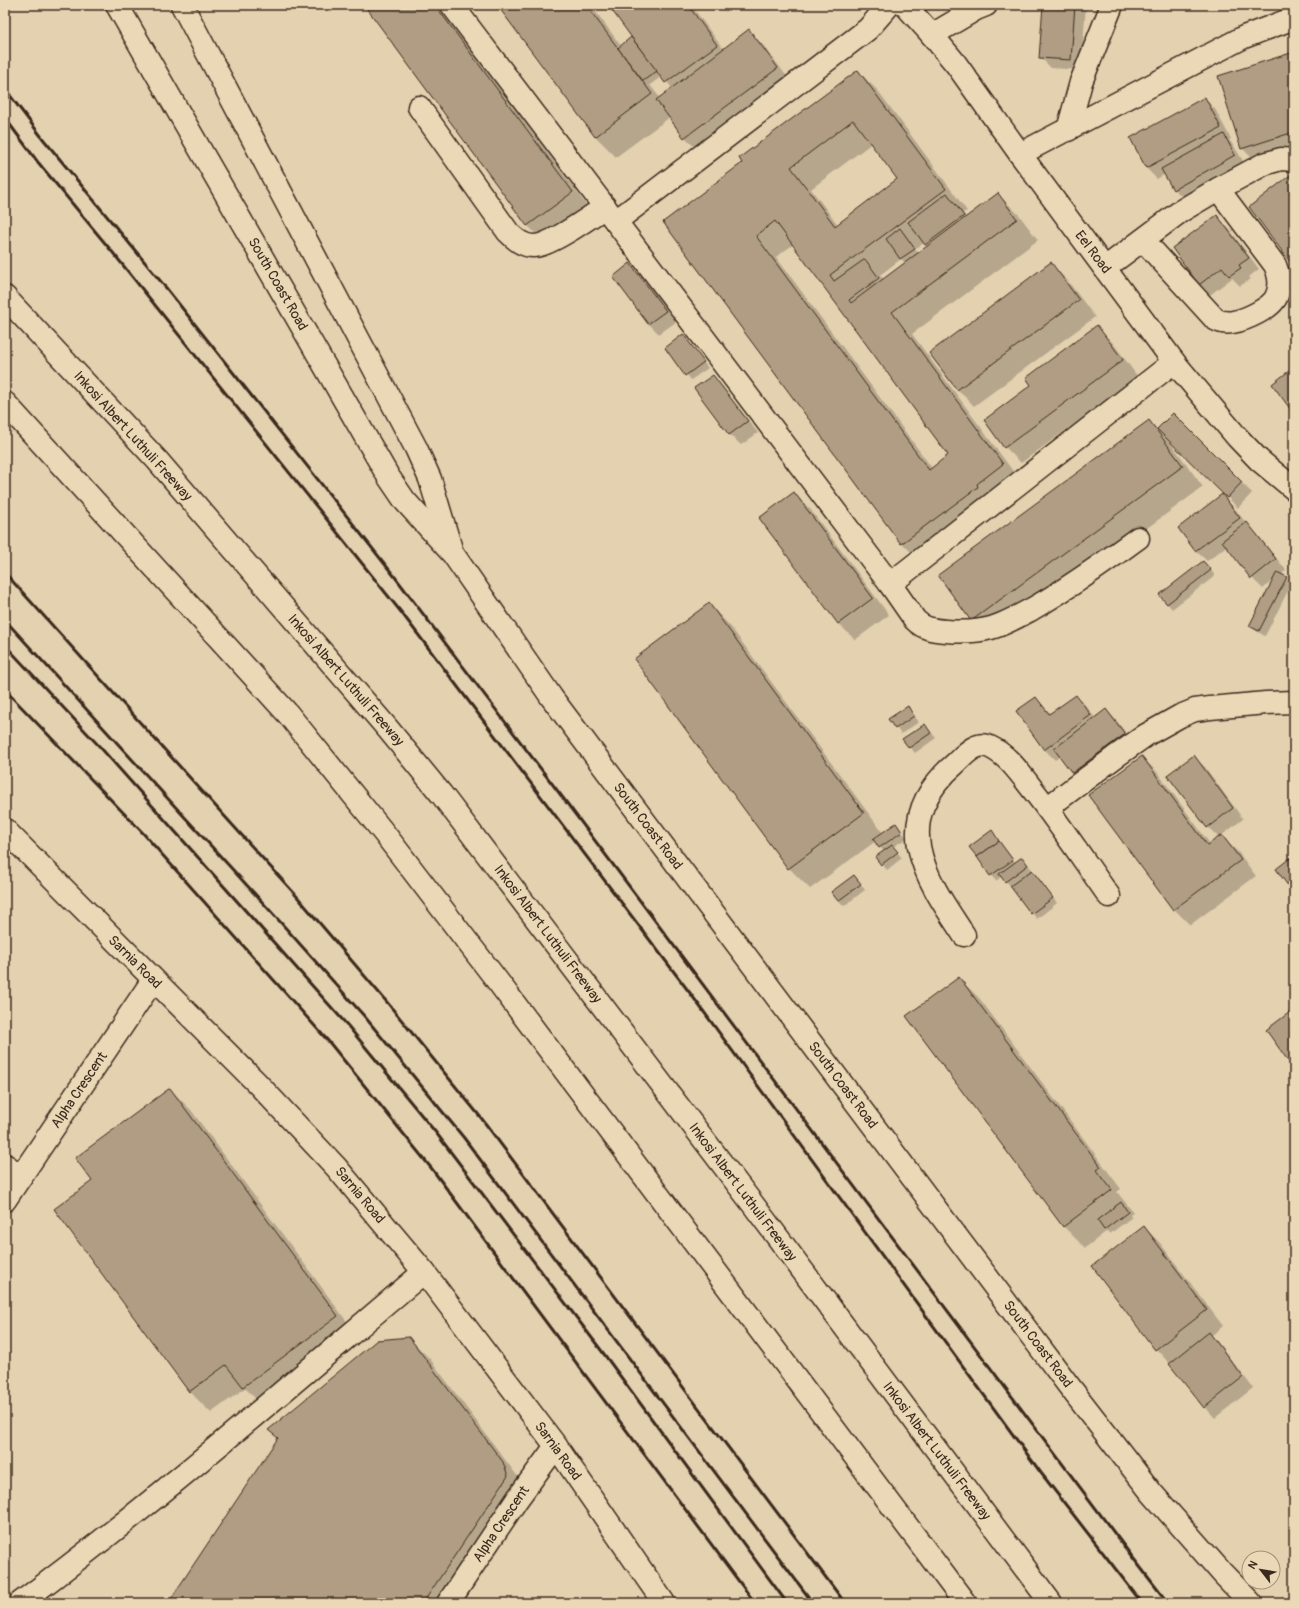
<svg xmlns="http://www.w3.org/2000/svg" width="1299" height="1608" font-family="Pangolin,sans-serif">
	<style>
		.shadow { fill: #0003; fill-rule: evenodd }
		.building { fill: #b09d83; stroke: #3b2a1e; fill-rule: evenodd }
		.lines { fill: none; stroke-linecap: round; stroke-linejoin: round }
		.minor-casing { stroke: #3b2a1e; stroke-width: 25 }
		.major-casing { stroke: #3b2a1e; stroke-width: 25 }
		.highway-casing { stroke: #3b2a1e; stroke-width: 25 }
		.minor { stroke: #ebd8b6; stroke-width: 22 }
		.major { stroke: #ebd8b6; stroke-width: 22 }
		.highway { stroke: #ebd8b6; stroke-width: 22 }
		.rail { stroke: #3b2a1e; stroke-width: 3 }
		.labels { text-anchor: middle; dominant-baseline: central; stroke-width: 3; stroke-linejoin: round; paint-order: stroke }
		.street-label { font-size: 14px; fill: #3b2a1e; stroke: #ebd8b6 }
	</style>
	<rect width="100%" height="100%" fill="#e4d1b0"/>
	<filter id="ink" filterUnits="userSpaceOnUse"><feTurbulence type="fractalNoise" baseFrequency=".025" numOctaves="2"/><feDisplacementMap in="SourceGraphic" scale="8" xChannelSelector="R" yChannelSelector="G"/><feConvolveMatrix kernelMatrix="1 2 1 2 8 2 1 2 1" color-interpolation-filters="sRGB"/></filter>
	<g filter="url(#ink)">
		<!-- shadow -->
		<g class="shadow">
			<polygon points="362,5 439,5 593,214 549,247 528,226 375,18"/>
			<path d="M498 5H591L621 46 631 38 636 43 637 42 609 5H691L724 50 749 31 765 47 793 85 701 154 685 137 670 117 616 157 595 136ZM662 76 672 88 660 98 650 85Z"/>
			<polygon points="1044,5 1086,5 1081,70 1051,68 1040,57"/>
			<polygon points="1294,53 1294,153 1259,165 1242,148"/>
			<path d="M858 71 879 92 967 211 963 213 967 218 998 194 1019 215 1038 240 912 334 1024 486 923 564 902 543 665 222 743 163ZM872 143 899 179 838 225 811 189ZM924 243 927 247 918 253 915 249ZM794 244 950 455 932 468 776 257ZM901 259 905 263 884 279 880 275Z"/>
			<polygon points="1205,99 1215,109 1231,139 1229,140 1234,146 1246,166 1185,200 1174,189 1165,174 1157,179 1146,168 1131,139"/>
			<polygon points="1217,216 1228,227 1259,269 1249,277 1251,279 1240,286 1232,278 1210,295 1200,284"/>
			<polygon points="1051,264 1067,280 1095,317 974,406 958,390 930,353"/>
			<polygon points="630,265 641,275 676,322 659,334 648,323"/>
			<polygon points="1096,327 1113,343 1138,377 1021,463 1005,447"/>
			<polygon points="683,336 708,368 691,380 666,348"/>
			<polygon points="713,376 723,387 758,433 741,445 730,435 696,388"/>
			<polygon points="1173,414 1252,493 1238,508 1171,441 1170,442 1203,487 993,641 972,620 1149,421 1158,430"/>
			<polygon points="794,493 810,509 889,615 855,640 839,624 761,518"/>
			<polygon points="1222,496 1233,506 1246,523 1257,534 1286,570 1281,575 1287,578 1292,583 1265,636 1256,631 1250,625 1274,579 1263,589 1252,578 1227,546 1207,561 1196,551 1179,528"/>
			<polygon points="1209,567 1215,576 1172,609 1167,603"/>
			<polygon points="709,604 730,626 883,833 895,824 907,838 893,847 902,858 887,870 877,858 884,852 876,841 810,889 789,868"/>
			<polygon points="1076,696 1087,707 1095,718 1106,710 1117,721 1135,745 1084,784 1073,773 1061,756 1055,760 1044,749 1036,698 1051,714"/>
			<polygon points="908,708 919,722 901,734 890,720"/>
			<polygon points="925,725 936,738 915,753 903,739"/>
			<polygon points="1142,757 1158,773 1210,844 1219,838 1208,827 1194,757 1205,767 1243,819 1221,836 1238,852 1256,876 1190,925 1174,909"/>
			<polygon points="992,832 1015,862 1027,863 1057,903 1037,919 1002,876 996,881 991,875 971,847"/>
			<polygon points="854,876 865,890 844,906 838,900"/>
			<polygon points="959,978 980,999 1121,1189 1117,1192 1133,1212 1130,1214 1132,1217 1110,1234 1107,1231 1085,1248 1064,1227 908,1016"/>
			<polygon points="170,1089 191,1110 359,1338 265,1408 245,1388 211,1413 190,1392 56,1209 94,1181"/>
			<polygon points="1144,1227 1160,1243 1223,1326 1211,1336 1219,1344 1253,1388 1215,1418 1205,1407 1170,1364 1156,1349 1093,1266"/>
			<polygon points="409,1338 430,1359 524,1485 458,1603 169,1603 279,1439 270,1430"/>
		</g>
		<!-- building -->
		<g class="building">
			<polygon points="367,5 435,5 573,192 527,226 365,6"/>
			<polygon points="497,5 586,5 652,94 595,137"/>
			<polygon points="608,5 688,5 717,45 665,83"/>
			<polygon points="1043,5 1075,5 1071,60 1039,58"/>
			<polygon points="749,29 778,68 684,138 656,100"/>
			<polygon points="631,37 657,71 643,81 618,48"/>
			<polygon points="1294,52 1294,132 1241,149 1218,76"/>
			<path d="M858 70 946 189 830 275 834 281 865 259 879 278 849 300 851 303 998 193 1017 219 892 312 1003 464 977 484 978 487 901 544 663 222 742 163 739 158ZM853 120 897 179 835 226 791 167ZM775 221 948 455 929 470 756 236Z"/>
			<polygon points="1205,97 1221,128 1146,168 1130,138"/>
			<polygon points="1224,134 1235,155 1173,190 1161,169"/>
			<polygon points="1293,173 1294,175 1294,267 1249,207"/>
			<polygon points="947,193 964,216 925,245 908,222"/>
			<polygon points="1217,215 1249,258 1239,265 1241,268 1229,276 1222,267 1199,285 1172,248"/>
			<polygon points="900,228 915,249 900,259 886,239"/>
			<polygon points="1051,262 1079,300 957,390 929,353"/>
			<polygon points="630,263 666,311 648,324 613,277"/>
			<polygon points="1097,325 1123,360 1004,448 984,420 1031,385 1026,378"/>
			<polygon points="683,334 704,362 685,376 665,348"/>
			<polygon points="1294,367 1294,407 1291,410 1272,384"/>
			<polygon points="713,375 748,421 729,435 694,388"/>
			<polygon points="1173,413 1242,482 1227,498 1157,429"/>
			<polygon points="1149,420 1183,466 971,621 938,575"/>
			<polygon points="794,492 873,598 838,624 759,518"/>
			<polygon points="1222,494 1240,518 1195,551 1178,528"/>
			<polygon points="1247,522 1276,559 1251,579 1222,541"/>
			<polygon points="1203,561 1211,570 1167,604 1159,595"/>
			<polygon points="1277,572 1287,577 1259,631 1249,626"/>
			<polygon points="709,603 864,813 788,869 634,659"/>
			<polygon points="1076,695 1091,715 1044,750 1016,711 1036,697 1049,714"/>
			<polygon points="908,706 914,716 895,729 888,719"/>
			<polygon points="1106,709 1125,734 1072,773 1054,749"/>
			<polygon points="925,724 931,733 909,748 902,739"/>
			<polygon points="1194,755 1233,808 1207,828 1167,775"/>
			<polygon points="1142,756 1207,845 1222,835 1241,860 1173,910 1088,795"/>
			<polygon points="896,823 902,832 879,848 873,839"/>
			<polygon points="992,830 999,841 977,857 969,847"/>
			<polygon points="999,841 1013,860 990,876 977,857"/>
			<polygon points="892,845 898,852 881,865 875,857"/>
			<polygon points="1294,855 1294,894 1276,869"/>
			<polygon points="1022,857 1028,865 1005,882 999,874"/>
			<polygon points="1032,870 1053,898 1031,914 1010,886"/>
			<polygon points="854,875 861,884 838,901 831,892"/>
			<polygon points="959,977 1101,1167 1097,1170 1112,1190 1063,1227 906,1016"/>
			<polygon points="1294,1009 1294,1069 1266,1030"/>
			<polygon points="170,1088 338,1316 243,1387 226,1365 189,1392 54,1209 92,1181 75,1158"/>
			<polygon points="1121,1202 1128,1212 1104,1230 1097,1220"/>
			<polygon points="1144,1226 1207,1310 1155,1350 1092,1266"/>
			<polygon points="1209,1332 1243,1377 1204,1408 1169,1364"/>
			<polygon points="409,1337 503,1462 508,1476 423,1603 168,1603 278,1438 268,1430 377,1340"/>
		</g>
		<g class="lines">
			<defs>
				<g id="minor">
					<polyline points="117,5 388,476 405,501 453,554 552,698 1069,1386 1151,1492 1223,1574 1251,1603"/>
					<polyline points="182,5 416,448 430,479 451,549"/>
					<path d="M452 5 890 584 915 620C924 629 933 630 946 631 960 632 977 632 991 628 1005 624 1019 616 1032 609 1069 588 1104 563 1138 538"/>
					<polyline points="905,5 932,35 956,64 1020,154 1174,362 1237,437 1259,460 1294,489"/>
					<polyline points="932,35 976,9 986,5"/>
					<path d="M419 107 508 232C516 240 523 246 534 246 550 246 590 217 605 207"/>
					<polyline points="1068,130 1081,82 1112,5"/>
					<polyline points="1020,154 1244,37 1294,18"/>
					<polyline points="616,221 868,29 889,5"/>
					<path d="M1143 240 1215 319C1220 322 1227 323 1233 322 1245 320 1273 308 1277 295 1281 286 1279 274 1275 265L1218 189"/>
					<polyline points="1105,268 1181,211 1218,189 1264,164 1281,159 1294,160"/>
					<polyline points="890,584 1174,362"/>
					<polyline points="1047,808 1115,757 1146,735 1180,716 1195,710 1210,708 1266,703 1294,702"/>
					<path d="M964 935C923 874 888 821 957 762 966 753 977 741 990 747 1009 756 1021 775 1033 790 1060 824 1084 861 1109 896"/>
					<polyline points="5,1165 21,1176"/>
					<polyline points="5,1200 153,980"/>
					<path d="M20 1603C160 1499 291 1384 424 1272"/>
					<polyline points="448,1603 518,1498 556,1446"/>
				</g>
				<polyline id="major" points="5,830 256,1082 336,1167 424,1272 556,1446 664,1603"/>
				<g id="highway">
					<polyline points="5,297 157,460 388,729 442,795 755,1207 1051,1603"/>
					<polyline points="5,403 288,714 384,833 499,983 965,1603"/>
				</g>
			</defs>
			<!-- minor casing -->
			<use href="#minor" class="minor-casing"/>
			<!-- major casing -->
			<use href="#major" class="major-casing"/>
			<!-- highway casing -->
			<use href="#highway" class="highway-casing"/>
			<!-- minor -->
			<use href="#minor" class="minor"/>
			<!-- major -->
			<use href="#major" class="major"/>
			<!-- highway -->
			<use href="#highway" class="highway"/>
			<!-- rail -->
			<g class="rail">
				<polyline points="5,89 44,140 167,289 395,577 563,798 1130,1554 1168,1603"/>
				<polyline points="5,118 37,161 114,254 401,612 693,997 1041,1473 1142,1603"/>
				<polyline points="5,573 294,893 386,1001 482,1119 845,1603"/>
				<polyline points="5,620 274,915 365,1017 464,1138 813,1603"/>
				<polyline points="5,645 100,747 348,1026 437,1134 601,1350 787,1603"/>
				<polyline points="5,690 142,832 329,1042 432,1169 755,1603"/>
			</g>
		</g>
	</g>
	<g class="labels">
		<!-- street labels -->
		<g class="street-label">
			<text transform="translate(1093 252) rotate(53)">Eel Road</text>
			<text transform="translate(278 284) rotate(60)">South Coast Road</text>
			<text transform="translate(133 436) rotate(48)">Inkosi Albert Luthuli Freeway</text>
			<text transform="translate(346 680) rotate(49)">Inkosi Albert Luthuli Freeway</text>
			<text transform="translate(648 826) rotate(53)">South Coast Road</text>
			<text transform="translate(548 934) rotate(53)">Inkosi Albert Luthuli Freeway</text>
			<text transform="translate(135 962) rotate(45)">Sarnia Road</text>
			<text transform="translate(843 1085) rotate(53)">South Coast Road</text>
			<text transform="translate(79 1090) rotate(-56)">Alpha Crescent</text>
			<text transform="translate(743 1192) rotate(53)">Inkosi Albert Luthuli Freeway</text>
			<text transform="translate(360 1195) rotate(50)">Sarnia Road</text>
			<text transform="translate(1038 1344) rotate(53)">South Coast Road</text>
			<text transform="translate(558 1451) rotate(54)">Sarnia Road</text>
			<text transform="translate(937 1451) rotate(53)">Inkosi Albert Luthuli Freeway</text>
			<text transform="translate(501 1524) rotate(-56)">Alpha Crescent</text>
		</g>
	</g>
	<!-- margin -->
	<rect width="1299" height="1608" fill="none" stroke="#ebd8b6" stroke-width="20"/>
	<rect x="10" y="10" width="1279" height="1588" fill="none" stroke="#3b2a1e" stroke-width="1.5" filter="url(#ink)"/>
	<!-- north arrow -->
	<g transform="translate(1261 1570) rotate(301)"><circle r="19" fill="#ebd8b6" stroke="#a59279"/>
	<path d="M0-3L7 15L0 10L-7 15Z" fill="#3b2a1e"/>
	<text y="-6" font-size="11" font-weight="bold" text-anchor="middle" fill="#3b2a1e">N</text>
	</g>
</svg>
